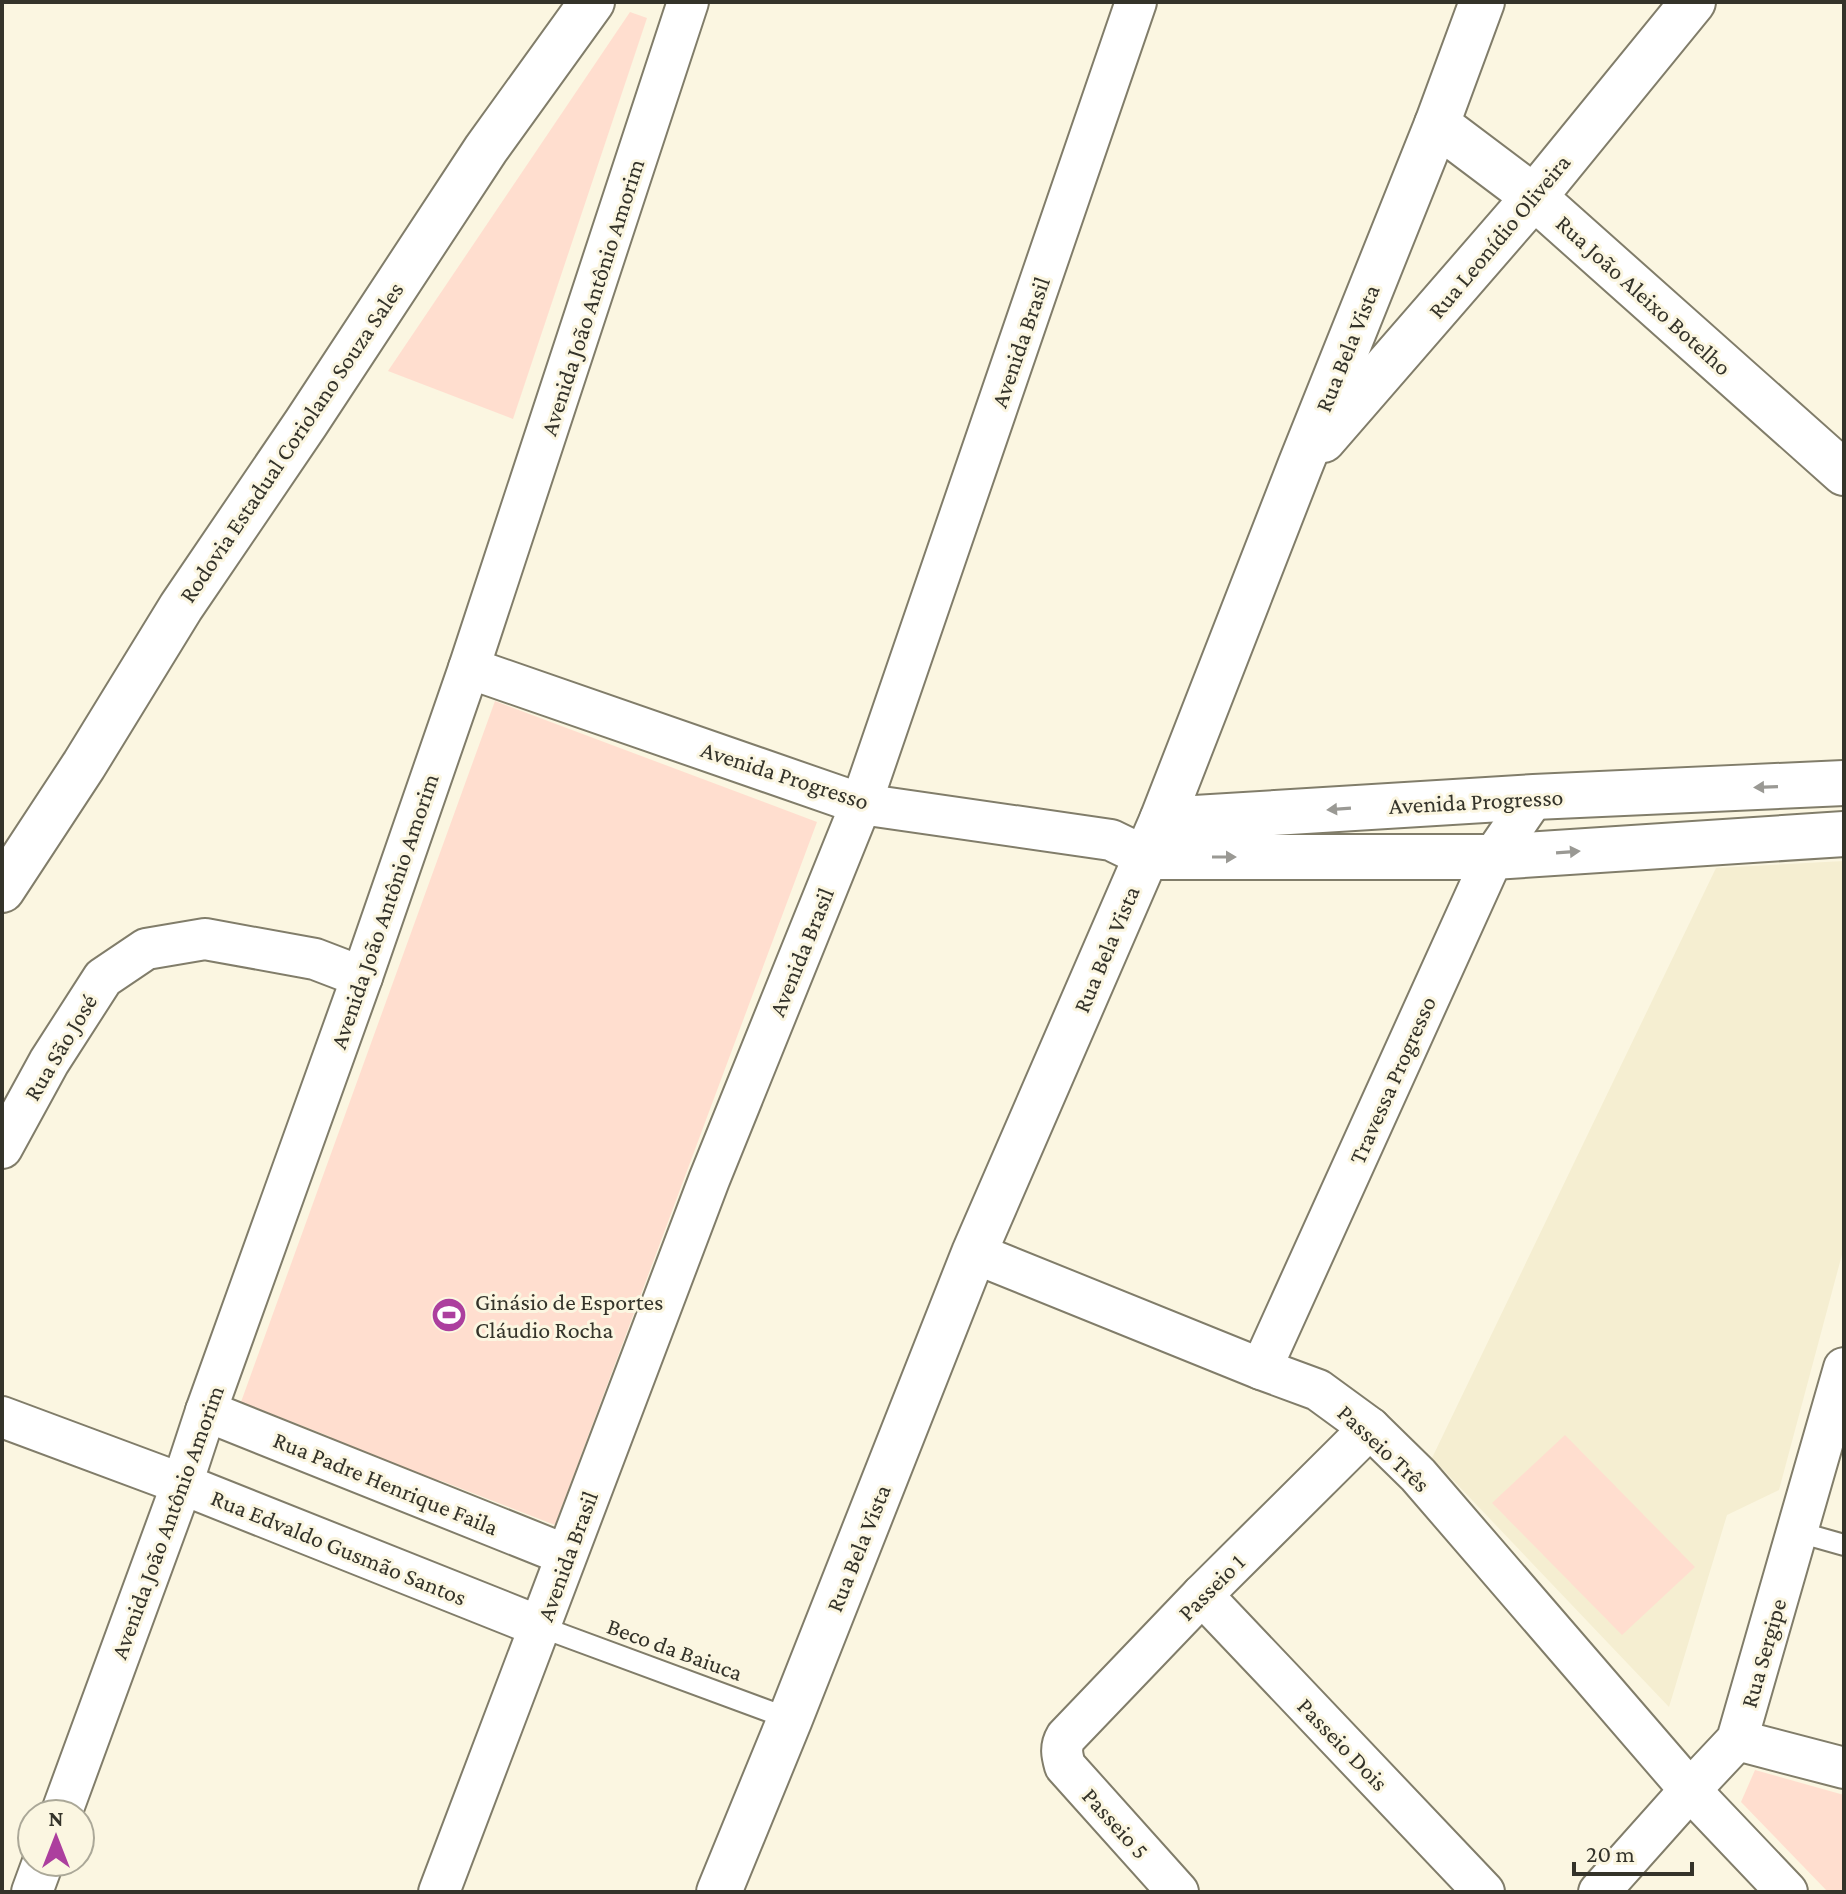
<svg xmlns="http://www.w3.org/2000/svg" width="1846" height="1894" font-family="'Crimson Pro',serif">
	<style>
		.built { fill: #f5eed1 }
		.green { fill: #ffdecf }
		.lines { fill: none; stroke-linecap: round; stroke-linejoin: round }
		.service-casing { stroke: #817d6a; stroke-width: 24 }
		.minor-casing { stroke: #817d6a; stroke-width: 44 }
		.tertiary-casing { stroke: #817d6a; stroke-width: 48 }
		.primary-casing { stroke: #817d6a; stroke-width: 48 }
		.service { stroke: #fff; stroke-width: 20 }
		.minor { stroke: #fff; stroke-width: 40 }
		.tertiary { stroke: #fff; stroke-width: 44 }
		.primary { stroke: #fff; stroke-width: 44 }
		.oneway { fill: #9a9994 }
		.labels { text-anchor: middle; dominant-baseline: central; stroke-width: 6; stroke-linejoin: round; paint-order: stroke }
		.street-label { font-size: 24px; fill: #34332a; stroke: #fbf6e1 }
		.poi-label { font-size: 24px; fill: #34332a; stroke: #fbf6e1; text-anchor: start }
	</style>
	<rect width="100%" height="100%" fill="#fbf6e1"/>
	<!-- built -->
	<polygon class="built" points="1844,861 1844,1247 1779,1490 1727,1515 1669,1707 1432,1458 1716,868"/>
	<!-- green -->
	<g class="green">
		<polygon points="630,12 647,18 513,419 388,371"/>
		<polygon points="495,701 817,822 555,1525 439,1480 436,1486 329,1444 331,1437 241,1402"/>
		<polygon points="1565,1435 1695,1567 1622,1635 1492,1503"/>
		<polygon points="1755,1770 1844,1795 1844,1892 1828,1892 1741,1802"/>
	</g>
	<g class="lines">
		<defs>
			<g id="service">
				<polyline points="1798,1532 1844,1545"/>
				<polyline points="541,1627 790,1719"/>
			</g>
			<g id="minor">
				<polyline points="469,668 861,804 1111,840 1146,857"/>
				<polyline points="2,1148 49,1062 103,978 146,949 205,939 315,959 362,977"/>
				<polyline points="974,1253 1261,1369 1318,1390 1370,1428 1418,1475 1690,1790 1787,1892"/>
				<polyline points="1261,1369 1493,857 1534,797"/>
				<polyline points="206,1411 566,1555"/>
				<polyline points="2,1417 182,1484 541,1627"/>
				<polyline points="1202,1595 1484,1892"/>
				<polyline points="1737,1740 1844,1768"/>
				<polyline points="61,1814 182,1484 206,1411 362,977 469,668 688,2"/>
				<polyline points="32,1892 43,1862"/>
				<polyline points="439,1892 709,1180 861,804 1136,2"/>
				<path d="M1178 1892 1065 1766C1062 1755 1060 1747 1066 1737L1202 1595 1370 1428"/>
				<polyline points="1599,1892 1690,1790 1737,1740 1844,1368"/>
			</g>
			<g id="tertiary">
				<polyline points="1437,124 1534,197 1844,473"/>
				<polyline points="1323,440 1534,197 1693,2"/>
				<polyline points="1162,820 1534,797 1844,783"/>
				<polyline points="1146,857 1493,857 1844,834"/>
				<polyline points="719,1892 790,1719 974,1253 1162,820 1300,466 1437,124 1482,2"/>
			</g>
			<polyline id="primary" points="2,890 84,765 181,607 306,423 486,149 592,2"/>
		</defs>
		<!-- service casing -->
		<use href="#service" class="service-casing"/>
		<!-- minor casing -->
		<use href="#minor" class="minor-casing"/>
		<!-- tertiary casing -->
		<use href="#tertiary" class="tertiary-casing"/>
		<!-- primary casing -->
		<use href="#primary" class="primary-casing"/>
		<!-- service -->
		<use href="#service" class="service"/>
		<!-- minor -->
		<use href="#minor" class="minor"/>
		<!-- tertiary -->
		<use href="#tertiary" class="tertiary"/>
		<!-- primary -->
		<use href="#primary" class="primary"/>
	</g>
	<!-- one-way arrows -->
	<defs><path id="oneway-solid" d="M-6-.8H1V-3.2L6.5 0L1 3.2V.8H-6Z" transform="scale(2)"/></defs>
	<g class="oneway">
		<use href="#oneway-solid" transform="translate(1766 787) rotate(178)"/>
		<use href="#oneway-solid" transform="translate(1339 809) rotate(176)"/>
		<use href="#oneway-solid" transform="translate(1568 852) rotate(-4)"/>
		<use href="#oneway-solid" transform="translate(1224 857)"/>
	</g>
	<!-- icons -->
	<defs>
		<symbol id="stadium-disc" viewBox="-11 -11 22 22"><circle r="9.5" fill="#ac3f9e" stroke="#fbf6e1"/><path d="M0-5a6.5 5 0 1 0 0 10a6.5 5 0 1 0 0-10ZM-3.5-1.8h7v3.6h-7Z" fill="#fff"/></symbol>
	</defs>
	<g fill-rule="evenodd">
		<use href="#stadium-disc" x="429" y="1295" width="40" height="40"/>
	</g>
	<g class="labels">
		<!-- street labels -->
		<g class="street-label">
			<text transform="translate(1499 236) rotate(-50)">Rua Leonídio Oliveira</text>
			<text transform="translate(1644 295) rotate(42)">Rua João Aleixo Botelho</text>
			<text transform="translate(592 297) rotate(-72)">Avenida João Antônio Amorim</text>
			<text transform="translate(1020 342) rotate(-71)">Avenida Brasil</text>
			<text transform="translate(1347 348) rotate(-68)">Rua Bela Vista</text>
			<text transform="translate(291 442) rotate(-56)">Rodovia Estadual Coriolano Souza Sales</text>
			<text transform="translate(785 775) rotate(18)">Avenida Progresso</text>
			<text transform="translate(1476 801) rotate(-3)">Avenida Progresso</text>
			<text transform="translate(384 911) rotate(-71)">Avenida João Antônio Amorim</text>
			<text transform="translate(1106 949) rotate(-67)">Rua Bela Vista</text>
			<text transform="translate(801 952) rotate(-68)">Avenida Brasil</text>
			<text transform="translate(60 1047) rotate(-59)">Rua São José</text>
			<text transform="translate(1392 1080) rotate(-66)">Travessa Progresso</text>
			<text transform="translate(1384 1448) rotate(43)">Passeio Três</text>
			<text transform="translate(386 1483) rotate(22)">Rua Padre Henrique Faila</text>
			<text transform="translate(167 1522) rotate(-70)">Avenida João Antônio Amorim</text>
			<text transform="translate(339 1547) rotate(22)">Rua Edvaldo Gusmão Santos</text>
			<text transform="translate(858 1548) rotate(-68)">Rua Bela Vista</text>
			<text transform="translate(567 1556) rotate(-70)">Avenida Brasil</text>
			<text transform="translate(1211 1587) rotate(-45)">Passeio 1</text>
			<text transform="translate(675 1649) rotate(20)">Beco da Baiuca</text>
			<text transform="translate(1763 1653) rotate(-74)">Rua Sergipe</text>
			<text transform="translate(1343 1744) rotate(46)">Passeio Dois</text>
			<text transform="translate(1116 1823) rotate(48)">Passeio 5</text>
		</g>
		<!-- poi labels -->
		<g class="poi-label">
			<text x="475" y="1301">Ginásio de Esportes<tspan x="475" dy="28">Cláudio Rocha</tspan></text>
		</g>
	</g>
	<!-- border -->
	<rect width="1846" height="1894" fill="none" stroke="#34332a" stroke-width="8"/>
	<!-- north arrow -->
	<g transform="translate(56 1838)"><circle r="38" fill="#fbf6e1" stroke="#aba898" stroke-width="2"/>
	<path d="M0-6L14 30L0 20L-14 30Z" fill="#ac3f9e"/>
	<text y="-12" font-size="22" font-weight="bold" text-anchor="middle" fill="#34332a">N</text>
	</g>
	<!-- scale -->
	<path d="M1574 1862v12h118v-12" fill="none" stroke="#34332a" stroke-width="4"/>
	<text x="1586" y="1862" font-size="24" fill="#34332a" stroke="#fbf6e1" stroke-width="6" paint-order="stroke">20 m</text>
</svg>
